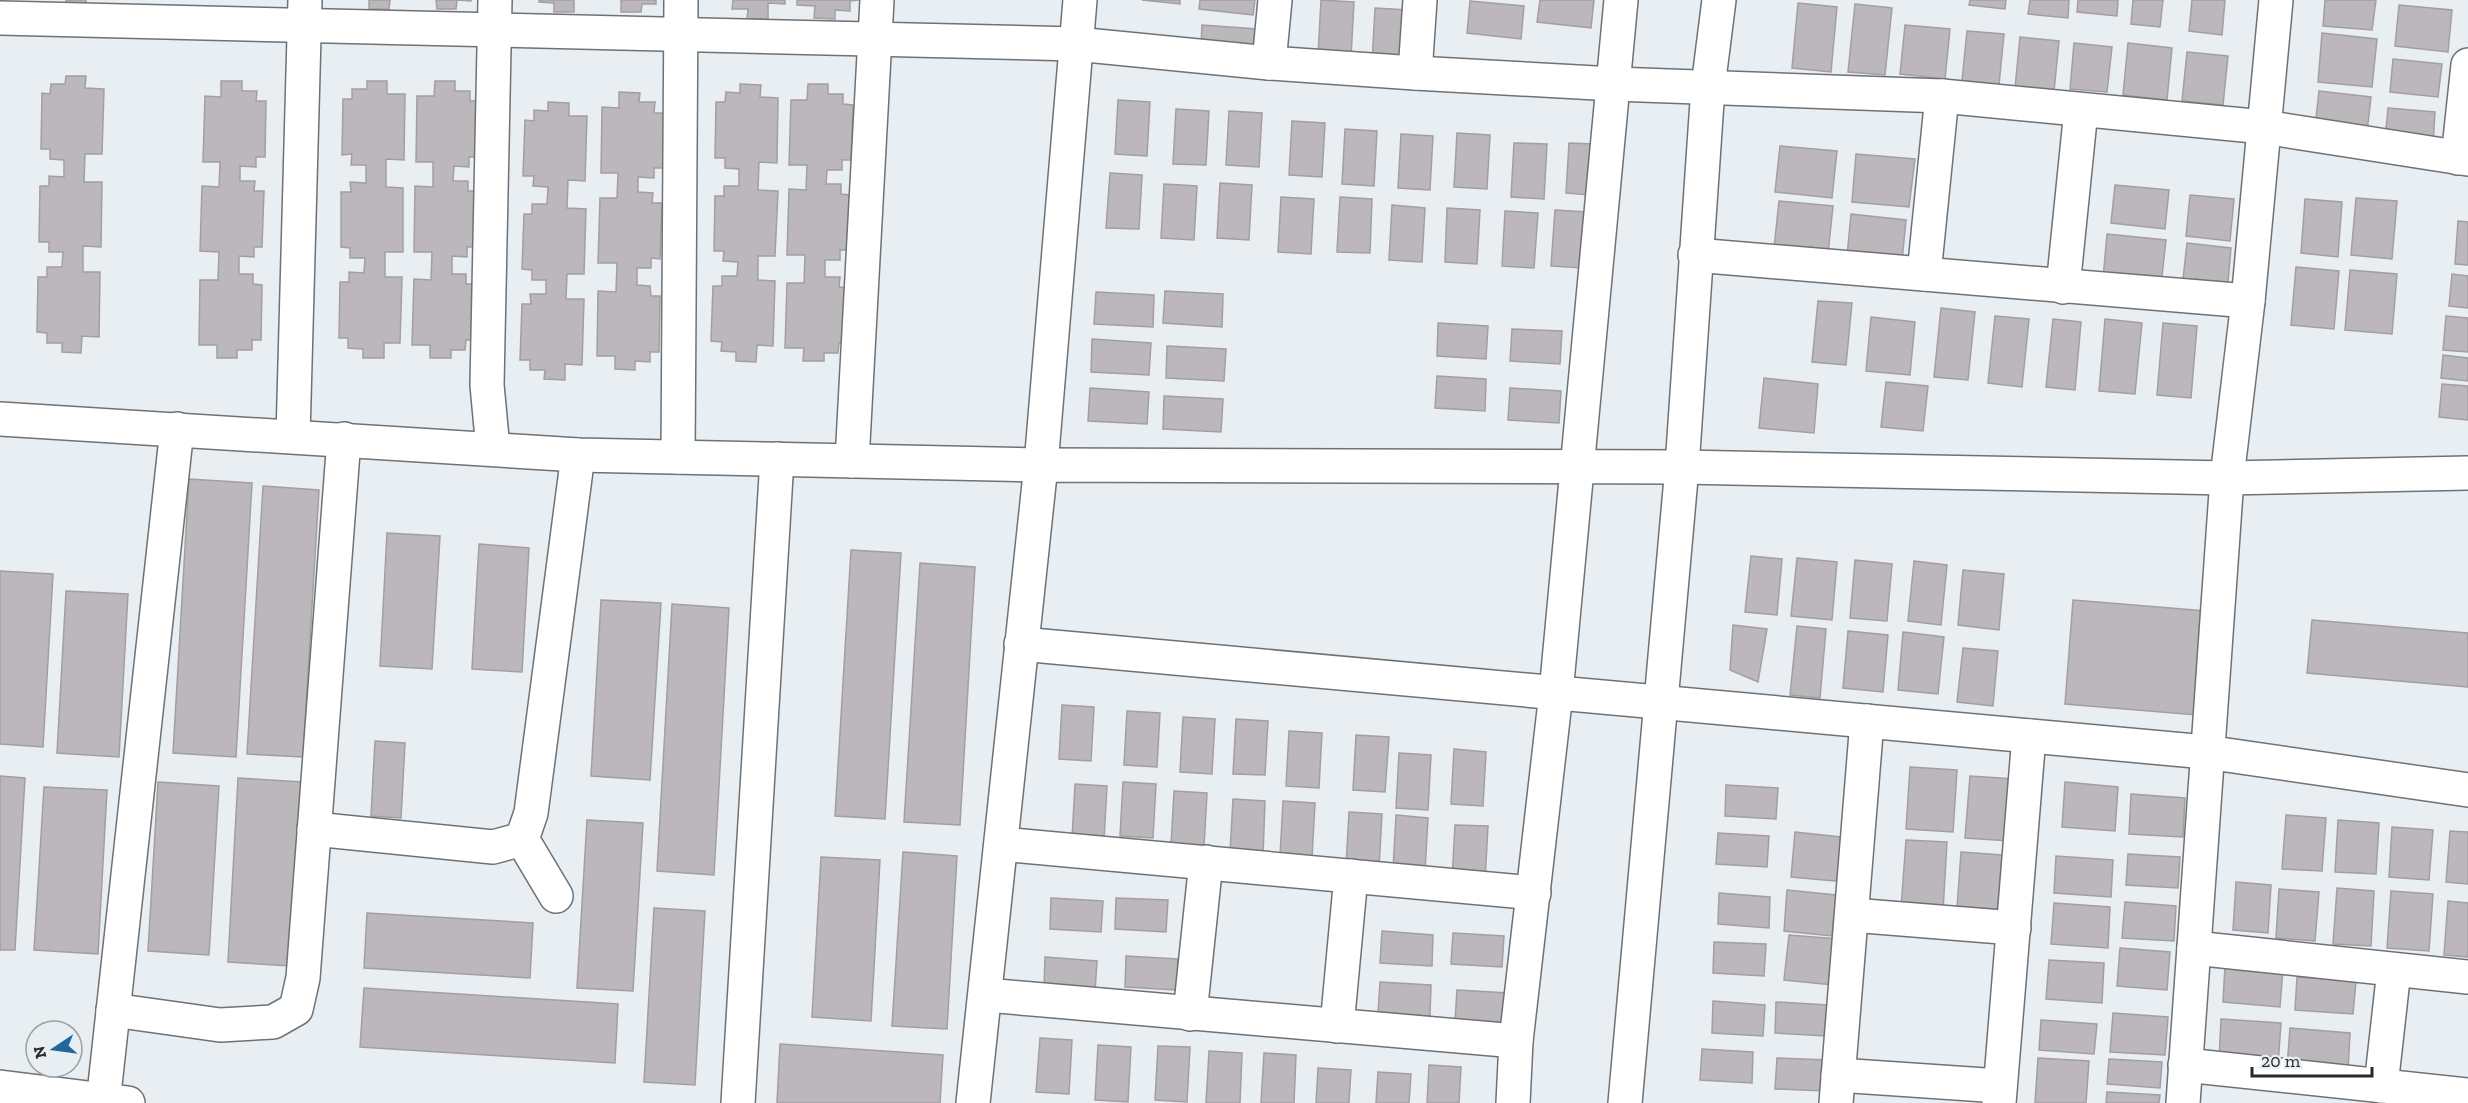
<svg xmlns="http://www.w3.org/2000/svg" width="2468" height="1103" font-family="'Zilla Slab',serif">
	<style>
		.building { fill: #bcb7bb; stroke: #a39ea2; stroke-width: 1.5 }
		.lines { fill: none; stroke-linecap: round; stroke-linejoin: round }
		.minor-casing { stroke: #6d7276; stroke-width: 36 }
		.tertiary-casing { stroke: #6d7276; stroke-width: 36 }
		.minor { stroke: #fff; stroke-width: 33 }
		.tertiary { stroke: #fff; stroke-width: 33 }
	</style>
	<rect width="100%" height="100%" fill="#e8eef2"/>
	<!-- building -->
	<g class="building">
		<polygon points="66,0 86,0 86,4 66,3"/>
		<polygon points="369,0 390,0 389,9 369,9"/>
		<polygon points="436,0 471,0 471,1 457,0 456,9 437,9"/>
		<polygon points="539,0 574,0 574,12 554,12 554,3 539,2"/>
		<polygon points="621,0 656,0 656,4 642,4 641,12 621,12"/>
		<polygon points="733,0 785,0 785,4 768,3 768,19 747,19 748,9 732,9"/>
		<polygon points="797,0 859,0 850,1 850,11 835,10 835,19 814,18 815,6 797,5"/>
		<polygon points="1142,0 1180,0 1180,4"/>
		<polygon points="1200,0 1255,0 1253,15 1199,9"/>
		<polygon points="1321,0 1354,2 1351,57 1318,55"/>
		<polygon points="1540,0 1594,0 1591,28 1537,22"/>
		<polygon points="1970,0 2006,0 2005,9 1969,5"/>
		<polygon points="2030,0 2069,0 2068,18 2028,14"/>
		<polygon points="2078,0 2118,0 2117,16 2077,12"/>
		<polygon points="2133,0 2163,0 2160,27 2131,24"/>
		<polygon points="2192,0 2225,0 2222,35 2189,31"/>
		<polygon points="2325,0 2376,0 2372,30 2323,26"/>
		<polygon points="1470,1 1524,6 1521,39 1467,33"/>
		<polygon points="1798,3 1837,7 1831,72 1792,68"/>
		<polygon points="1855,4 1892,8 1885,75 1848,72"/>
		<polygon points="2399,5 2452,10 2448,52 2395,46"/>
		<polygon points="1375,8 1408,10 1405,64 1372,62"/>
		<polygon points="1202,25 1257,29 1255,49 1201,46"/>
		<polygon points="1905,25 1950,29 1945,79 1900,74"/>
		<polygon points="1967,31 2004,34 1999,85 1962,81"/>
		<polygon points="2322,33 2377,39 2372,87 2318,82"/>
		<polygon points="2020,37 2059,41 2054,92 2015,88"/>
		<polygon points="2074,43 2112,47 2107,92 2070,89"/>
		<polygon points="2128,43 2172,48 2167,100 2123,95"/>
		<polygon points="2187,52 2228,56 2223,105 2182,101"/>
		<polygon points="2393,59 2442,64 2438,97 2390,92"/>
		<polygon points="66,76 86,76 85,88 104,89 102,154 85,154 84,182 102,182 101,247 83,246 83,272 100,272 99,337 82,336 81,353 62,352 62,343 47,343 47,333 37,332 38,277 47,277 47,267 62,267 63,252 49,252 49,242 39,242 40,186 49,186 49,176 64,177 64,160 50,159 50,149 41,149 42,93 50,94 51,84 65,84"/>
		<polygon points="221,81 242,81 242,91 257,91 256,101 266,101 265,157 256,157 256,167 240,166 240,181 255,181 254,191 264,191 262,247 254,247 254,257 239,256 239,274 253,274 253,284 262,285 261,340 252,340 252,350 237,350 237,358 217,358 217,345 199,345 200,280 218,280 219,252 200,251 202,186 219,187 220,162 203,162 205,96 221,97"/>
		<polygon points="367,81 387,81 387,94 405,94 404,160 386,159 386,187 403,188 403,252 385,252 385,277 402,277 400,343 384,343 384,358 363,358 363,349 348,348 348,338 339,338 340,282 349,282 349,272 364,273 365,258 350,258 350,248 341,247 341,192 351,192 350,182 366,183 366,165 351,165 352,154 342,155 343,99 352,99 352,89 367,89"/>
		<polygon points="435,81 455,81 455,91 470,91 470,101 480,101 478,157 469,157 469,167 454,166 453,181 468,181 468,191 477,191 476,247 467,247 467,257 452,256 452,274 466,274 466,284 475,284 474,340 466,340 465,350 451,350 451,358 430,358 430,345 412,345 414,279 431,280 432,252 414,252 415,186 433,187 433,162 416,162 417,96 434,96"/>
		<polygon points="740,84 761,85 760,97 778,98 777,163 759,162 758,190 778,191 775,256 758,256 758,280 775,281 773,346 757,345 756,362 736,361 736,352 721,351 722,342 711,341 713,286 722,286 722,276 737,276 738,262 723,261 724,251 714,251 715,196 724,196 724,186 739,186 739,169 725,168 725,158 715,158 716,102 725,102 726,92 740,93"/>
		<polygon points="808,84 828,84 828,94 843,94 843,104 853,105 851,160 842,160 842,170 827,170 826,184 841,184 841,194 850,195 849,250 840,250 840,260 825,260 825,277 840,277 839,287 849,288 847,343 839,343 838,353 824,353 824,361 803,361 804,348 785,348 787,283 804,283 805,255 787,255 789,189 806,190 807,165 789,165 791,100 807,100"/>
		<polygon points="2319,91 2371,97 2367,132 2315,127"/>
		<polygon points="619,92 640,93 639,102 655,102 654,113 664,113 663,168 654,168 654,178 638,177 638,192 653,193 652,203 662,203 660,259 651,258 651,268 637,268 637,285 650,286 651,296 660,296 659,352 650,352 650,362 635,361 635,370 615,369 615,356 597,356 598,291 616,292 617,263 598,263 600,198 617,198 618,173 601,173 602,107 619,108"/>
		<polygon points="1118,100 1150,102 1147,156 1115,154"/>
		<polygon points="548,102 569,103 569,116 587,116 585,181 568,180 567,208 586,209 584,274 567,274 566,299 584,299 582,365 565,364 565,380 544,379 545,370 530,370 530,360 520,360 522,304 531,304 530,294 546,294 546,280 532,280 532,270 522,269 524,214 532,214 532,204 547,204 548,187 533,186 534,176 523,176 525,120 534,121 534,110 548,111"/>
		<polygon points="2388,108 2435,112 2433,145 2385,140"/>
		<polygon points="1176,109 1209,111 1206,165 1173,164"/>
		<polygon points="1229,111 1262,113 1259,167 1226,165"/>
		<polygon points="1292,121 1325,123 1322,177 1289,175"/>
		<polygon points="1345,129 1377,131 1374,186 1342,184"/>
		<polygon points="1457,133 1490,135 1487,189 1454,187"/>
		<polygon points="1401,134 1433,136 1430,190 1398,188"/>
		<polygon points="1514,143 1547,144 1544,199 1511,197"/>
		<polygon points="1569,143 1594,144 1591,195 1566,193"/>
		<polygon points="1780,146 1837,151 1832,198 1775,192"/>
		<polygon points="1856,154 1915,159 1909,207 1852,202"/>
		<polygon points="1110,173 1142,175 1139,229 1106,228"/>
		<polygon points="1220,183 1252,185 1249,240 1217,238"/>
		<polygon points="1164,184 1197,186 1194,240 1161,238"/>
		<polygon points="2115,185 2169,190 2165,229 2111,223"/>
		<polygon points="2190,195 2234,199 2230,241 2186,236"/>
		<polygon points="1281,197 1314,199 1311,254 1278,252"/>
		<polygon points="1340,197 1372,199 1370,253 1337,252"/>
		<polygon points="2356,198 2397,201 2392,259 2351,255"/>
		<polygon points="2305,199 2342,202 2338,257 2301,253"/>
		<polygon points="1779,201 1833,206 1828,254 1774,248"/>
		<polygon points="1392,205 1425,208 1422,262 1389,260"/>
		<polygon points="1447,208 1480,210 1477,264 1445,262"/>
		<polygon points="1555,210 1587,212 1584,268 1551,266"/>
		<polygon points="1505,211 1538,213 1534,268 1502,266"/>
		<polygon points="1851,214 1906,220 1902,261 1847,256"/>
		<polygon points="2458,221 2468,222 2468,265 2455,264"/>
		<polygon points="2107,234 2166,240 2161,285 2103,279"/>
		<polygon points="2187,243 2231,248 2227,293 2182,288"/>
		<polygon points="2296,267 2339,271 2334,329 2291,325"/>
		<polygon points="2350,270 2397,274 2392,334 2345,330"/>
		<polygon points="2452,274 2468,276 2468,308 2449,306"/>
		<polygon points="1165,291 1223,294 1222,327 1163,323"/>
		<polygon points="1096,292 1154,295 1153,327 1094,324"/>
		<polygon points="1818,301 1852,303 1846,365 1812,362"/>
		<polygon points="1941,308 1975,312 1968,380 1934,377"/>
		<polygon points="1995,316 2029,319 2022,387 1988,383"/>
		<polygon points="2446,316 2468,318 2468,352 2443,350"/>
		<polygon points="1871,317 1915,322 1910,375 1866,371"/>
		<polygon points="2053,319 2081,322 2075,390 2046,387"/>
		<polygon points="2105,319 2142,323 2135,394 2099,391"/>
		<polygon points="1438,323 1488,326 1486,359 1437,356"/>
		<polygon points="2163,323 2197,326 2191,398 2157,395"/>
		<polygon points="1512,329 1562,331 1560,364 1510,361"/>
		<polygon points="1092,339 1151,343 1149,375 1091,372"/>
		<polygon points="1167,346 1226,349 1224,381 1166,378"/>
		<polygon points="2443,355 2468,358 2468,381 2441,378"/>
		<polygon points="1437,376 1486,379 1485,411 1435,408"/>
		<polygon points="1764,378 1818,384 1814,433 1759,428"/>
		<polygon points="1886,382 1928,386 1923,431 1881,427"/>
		<polygon points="2442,384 2468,386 2468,420 2439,417"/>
		<polygon points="1090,388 1149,392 1147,424 1088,421"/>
		<polygon points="1510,388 1561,391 1559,423 1508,420"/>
		<polygon points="1164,396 1223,399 1221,432 1163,429"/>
		<polygon points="189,479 252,483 236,757 173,753"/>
		<polygon points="263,486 319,490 303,757 247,754"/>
		<polygon points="387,533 440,536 432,669 380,666"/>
		<polygon points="479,544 529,548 522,672 472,669"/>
		<polygon points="851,550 901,553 885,819 835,816"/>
		<polygon points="1751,556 1782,559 1777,615 1745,612"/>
		<polygon points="1797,558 1837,562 1832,620 1791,616"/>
		<polygon points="1855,560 1892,564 1887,621 1850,618"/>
		<polygon points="1914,561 1947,565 1941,625 1908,621"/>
		<polygon points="920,563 975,567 960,825 904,822"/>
		<polygon points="1963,570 2004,574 1999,630 1958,625"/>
		<polygon points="0,571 53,574 43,747 0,744"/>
		<polygon points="66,591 128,594 119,757 57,753"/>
		<polygon points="601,600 661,603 650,780 591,776"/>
		<polygon points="2073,600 2206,611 2197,715 2065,704"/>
		<polygon points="672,604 729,608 714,875 657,871"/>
		<polygon points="2312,620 2468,633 2468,687 2307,673"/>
		<polygon points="1733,625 1767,629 1758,682 1730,670"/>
		<polygon points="1797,626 1826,629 1820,698 1790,695"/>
		<polygon points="1848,631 1888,635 1883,692 1843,688"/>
		<polygon points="1903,632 1944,637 1938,694 1898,690"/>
		<polygon points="1963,648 1998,651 1993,706 1957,702"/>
		<polygon points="1062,705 1094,707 1091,761 1059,759"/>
		<polygon points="1127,711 1160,713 1157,767 1124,765"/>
		<polygon points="1183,717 1215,719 1212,774 1180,772"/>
		<polygon points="1236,719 1268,721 1265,775 1233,774"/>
		<polygon points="1289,731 1322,733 1319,788 1286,786"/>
		<polygon points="1356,735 1389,737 1385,792 1353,790"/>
		<polygon points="375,741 405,743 401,818 371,816"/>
		<polygon points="1454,749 1486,752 1483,806 1451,804"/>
		<polygon points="1399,753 1431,755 1428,810 1396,808"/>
		<polygon points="1910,767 1957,770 1953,832 1906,829"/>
		<polygon points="0,776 25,778 15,950 0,950"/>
		<polygon points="1970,776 2014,779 2010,841 1965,838"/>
		<polygon points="238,778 302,782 291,966 228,962"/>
		<polygon points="158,782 219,786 209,955 148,951"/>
		<polygon points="1123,782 1156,784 1153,838 1120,836"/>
		<polygon points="2065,782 2118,787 2115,831 2062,827"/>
		<polygon points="1075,784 1107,786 1104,840 1072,839"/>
		<polygon points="1726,785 1778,788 1776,819 1725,816"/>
		<polygon points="44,787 107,790 98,954 34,950"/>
		<polygon points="1174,791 1207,793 1204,847 1171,846"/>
		<polygon points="2131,794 2185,798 2183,837 2129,834"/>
		<polygon points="1233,799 1265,801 1263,855 1230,853"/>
		<polygon points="1283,801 1315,803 1312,858 1280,856"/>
		<polygon points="1349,812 1382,814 1379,868 1346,866"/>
		<polygon points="1396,815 1428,818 1425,872 1393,870"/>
		<polygon points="2286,815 2326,818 2322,871 2282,869"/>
		<polygon points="587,820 643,823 633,991 577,988"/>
		<polygon points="2338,820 2379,823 2376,874 2335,872"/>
		<polygon points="1455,825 1488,826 1485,881 1452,879"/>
		<polygon points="2392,827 2433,830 2429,880 2389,877"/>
		<polygon points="2450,831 2468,832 2468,884 2446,882"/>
		<polygon points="1795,832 1850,838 1846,882 1791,877"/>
		<polygon points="1718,833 1769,836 1767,867 1716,864"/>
		<polygon points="1906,840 1947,842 1943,911 1901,908"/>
		<polygon points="903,852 957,856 947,1029 892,1026"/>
		<polygon points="1961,852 2002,855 1998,911 1957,908"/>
		<polygon points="2128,854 2180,857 2178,888 2126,885"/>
		<polygon points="2056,856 2113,860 2111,897 2054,893"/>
		<polygon points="821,857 880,860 871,1021 812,1017"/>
		<polygon points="2236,882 2271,885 2268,933 2233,930"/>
		<polygon points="2337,888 2374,891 2371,946 2333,944"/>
		<polygon points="2279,889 2319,892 2315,941 2276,938"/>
		<polygon points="1787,890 1836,895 1832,936 1784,931"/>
		<polygon points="2391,891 2433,894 2429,951 2387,948"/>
		<polygon points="1719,893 1770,897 1769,928 1718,924"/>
		<polygon points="1051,898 1103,901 1101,932 1050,929"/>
		<polygon points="1116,898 1168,900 1166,932 1115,929"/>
		<polygon points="2448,901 2468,903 2468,957 2444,955"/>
		<polygon points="2125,902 2176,906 2174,941 2122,938"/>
		<polygon points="2054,903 2110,907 2108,948 2051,944"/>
		<polygon points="654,908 705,911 695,1085 644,1082"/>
		<polygon points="367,913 533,923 530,978 364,968"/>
		<polygon points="1382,931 1433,935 1432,966 1380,963"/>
		<polygon points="1453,933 1504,936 1502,967 1451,964"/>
		<polygon points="1789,935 1838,939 1833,985 1784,980"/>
		<polygon points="1714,942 1766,944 1764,976 1713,973"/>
		<polygon points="2120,948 2170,952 2167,990 2117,986"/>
		<polygon points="1126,956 1178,959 1176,990 1125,987"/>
		<polygon points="1045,957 1097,961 1095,992 1044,988"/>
		<polygon points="2049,960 2104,963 2102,1003 2046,999"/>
		<polygon points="2225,965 2283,969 2280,1007 2223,1002"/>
		<polygon points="2297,977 2356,981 2353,1014 2295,1010"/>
		<polygon points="1380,982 1431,985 1430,1016 1378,1013"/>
		<polygon points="364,988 618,1004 615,1063 360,1047"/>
		<polygon points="1457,990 1509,993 1507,1024 1455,1021"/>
		<polygon points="1713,1001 1765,1005 1763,1036 1712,1033"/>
		<polygon points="1776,1002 1828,1005 1826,1036 1775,1033"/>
		<polygon points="2113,1013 2168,1017 2165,1055 2110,1052"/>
		<polygon points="2221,1019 2281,1023 2278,1065 2219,1061"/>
		<polygon points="2041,1020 2097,1024 2094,1054 2039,1050"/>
		<polygon points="2290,1028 2350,1033 2348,1071 2287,1067"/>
		<polygon points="1040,1038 1072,1040 1069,1094 1036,1092"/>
		<polygon points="780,1044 943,1055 940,1103 777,1103"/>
		<polygon points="1098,1045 1131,1047 1128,1102 1095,1100"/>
		<polygon points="1158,1046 1190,1047 1187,1102 1155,1100"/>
		<polygon points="1702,1049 1753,1052 1752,1083 1700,1080"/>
		<polygon points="1209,1051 1242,1053 1240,1103 1206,1103"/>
		<polygon points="1264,1053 1296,1055 1294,1103 1261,1103"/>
		<polygon points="1777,1058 1828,1060 1826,1091 1775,1089"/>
		<polygon points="2038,1058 2089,1061 2086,1103 2035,1103"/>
		<polygon points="2109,1059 2162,1062 2160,1088 2107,1084"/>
		<polygon points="1429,1065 1461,1067 1459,1103 1427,1103"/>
		<polygon points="1318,1068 1351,1070 1349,1103 1316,1103"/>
		<polygon points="1378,1072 1411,1074 1409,1103 1376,1103"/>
		<polygon points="2107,1092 2160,1095 2159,1103 2106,1103"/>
	</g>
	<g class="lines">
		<defs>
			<g id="minor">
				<polyline points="0,18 1076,44 1269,63 1415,73 1614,84 1942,96 2264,127 2468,159"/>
				<polyline points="1269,63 1275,0"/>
				<polyline points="1415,73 1420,0"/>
				<polyline points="2458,158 2468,65"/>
				<polyline points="1695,255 2248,301"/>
				<polyline points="1924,274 1942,96"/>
				<polyline points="2063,287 2081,110"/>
				<polyline points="0,419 578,455 1041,465 1080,0"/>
				<polyline points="293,436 305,0"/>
				<polyline points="493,449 487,385 495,0"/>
				<polyline points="678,457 681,0"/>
				<polyline points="852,461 877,0"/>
				<polyline points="1021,644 2206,752 2468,790"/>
				<polyline points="314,829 493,847 522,839 531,813 578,455"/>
				<polyline points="522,839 556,896"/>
				<polyline points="1001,844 1534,893"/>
				<polyline points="1852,915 2014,928"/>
				<polyline points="2194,948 2468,977"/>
				<polyline points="986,995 1516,1041"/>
				<polyline points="113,1010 220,1025 273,1022 296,1009 303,978 344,439"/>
				<polyline points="1190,1014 1206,862"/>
				<polyline points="1337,1026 1351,876"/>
				<polyline points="2185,1065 2468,1095"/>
				<polyline points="1838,1075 2000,1086"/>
				<polyline points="2381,1086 2394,970"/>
				<polyline points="103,1103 177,429"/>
				<polyline points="738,1103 777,459"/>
				<polyline points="1513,1103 1516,1041 1556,693 1621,0"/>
				<polyline points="1625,1103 1682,467 1708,87 1719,0"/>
				<polyline points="1836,1103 1867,721"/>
				<polyline points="1999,1103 2029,736"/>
				<polyline points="2183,1103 2227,478 2248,301 2276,0"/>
			</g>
			<g id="tertiary">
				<polyline points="0,1087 128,1103"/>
				<polyline points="973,1103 1041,465 1682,467 2227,478 2468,473"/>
			</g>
		</defs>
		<!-- minor casing -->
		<use href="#minor" class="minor-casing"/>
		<!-- tertiary casing -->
		<use href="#tertiary" class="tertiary-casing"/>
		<!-- minor -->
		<use href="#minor" class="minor"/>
		<!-- tertiary -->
		<use href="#tertiary" class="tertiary"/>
	</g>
	<!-- north arrow -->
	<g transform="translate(54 1049) rotate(257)"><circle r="28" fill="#e8eef2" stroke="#9ba0a3" stroke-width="1.5"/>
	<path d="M0-4.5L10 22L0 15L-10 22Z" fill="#20689c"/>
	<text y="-9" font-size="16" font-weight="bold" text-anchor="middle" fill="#282a2c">N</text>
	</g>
	<!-- scale -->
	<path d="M2252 1067v9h120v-9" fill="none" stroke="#282a2c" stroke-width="3"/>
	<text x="2261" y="1067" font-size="18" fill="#282a2c" stroke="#e8eef2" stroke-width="4.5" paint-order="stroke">20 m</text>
</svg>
